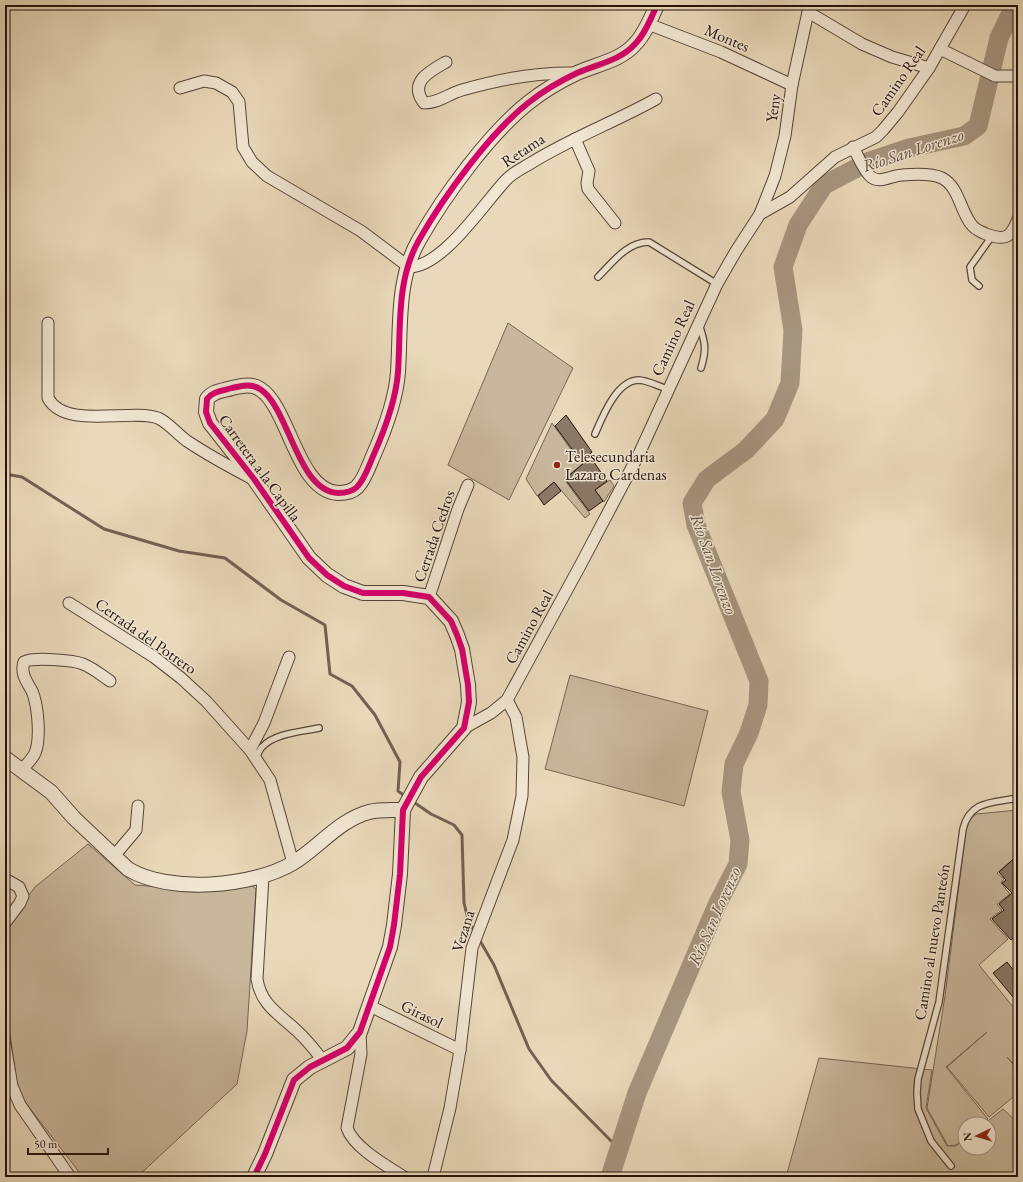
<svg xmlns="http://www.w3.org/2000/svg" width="1023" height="1182" font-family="'EB Garamond',serif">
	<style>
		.green { fill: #c8b79c; stroke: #766454 }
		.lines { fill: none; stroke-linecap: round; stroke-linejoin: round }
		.stream { stroke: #726151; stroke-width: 3 }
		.river { stroke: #a6957f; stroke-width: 19 }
		.building { fill: #8a7966; stroke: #24120c }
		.service-casing { stroke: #554438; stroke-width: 8 }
		.minor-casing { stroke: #554438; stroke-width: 13 }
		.tertiary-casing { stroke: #554438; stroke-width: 16 }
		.service { stroke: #f1e6d2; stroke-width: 5.5 }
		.minor { stroke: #f1e6d2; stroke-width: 11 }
		.tertiary { stroke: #f1e6d2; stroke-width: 14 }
		.cycleway-casing { stroke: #f1e6d2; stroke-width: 8 }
		.cycleway { stroke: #d6006c; stroke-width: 6 }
		.poi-dot { fill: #8f2418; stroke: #f1e6d2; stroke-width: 1.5 }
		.labels { text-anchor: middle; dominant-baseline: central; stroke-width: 3; stroke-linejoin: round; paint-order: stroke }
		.street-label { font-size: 16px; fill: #24120c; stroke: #f1e6d2 }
		.poi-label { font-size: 16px; fill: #24120c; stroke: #f1e6d2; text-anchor: start }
		.water-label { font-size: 17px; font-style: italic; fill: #5e4d40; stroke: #f1e6d2 }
	</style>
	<rect width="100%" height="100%" fill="#e9d9ba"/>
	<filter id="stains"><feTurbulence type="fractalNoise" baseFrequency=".005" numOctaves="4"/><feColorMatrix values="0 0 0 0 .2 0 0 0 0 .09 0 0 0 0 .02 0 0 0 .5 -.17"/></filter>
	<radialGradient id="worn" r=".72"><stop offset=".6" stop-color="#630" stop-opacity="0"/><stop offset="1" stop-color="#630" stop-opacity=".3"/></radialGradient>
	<!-- green -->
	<g class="green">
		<polygon points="508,323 573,368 509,500 448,465"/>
		<polygon points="552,423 575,455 581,451 587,460 564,479 590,514 585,518 554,482 537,496 526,479"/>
		<polygon points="610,480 614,486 604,502 595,490"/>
		<polygon points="570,675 708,711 684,806 545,769"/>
		<polygon points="1018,810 1018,855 997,873 1004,879 1001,883 1010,894 997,904 1002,910 990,919 1008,939 979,965 1018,1013 1018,1069 1007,1057 1018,1070 1018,1093 989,1117 947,1067 987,1032 946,1067 988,1119 982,1124 965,1124 965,1138 956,1145 948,1146 927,1108 945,996 967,822 976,814"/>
		<polygon points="88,844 135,885 211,891 249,883 256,889 247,1031 237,1084 137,1177 83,1177 18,1093 5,996 5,927 35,887"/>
		<polygon points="819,1058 932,1070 926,1108 947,1146 956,1146 965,1139 965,1148 989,1148 989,1124 984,1124 1003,1109 1018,1123 1018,1177 786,1177"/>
	</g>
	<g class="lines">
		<!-- stream -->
		<g class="stream">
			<polyline points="5,474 22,477 104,529 179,551 225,558 281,600 325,625 330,674 352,686 375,715 400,762 398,791 406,797"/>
			<polyline points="412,801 431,814 454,825 462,835 464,903 469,923 475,932"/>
			<polyline points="479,939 494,965 529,1049 551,1080 619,1149"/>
		</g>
		<!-- river -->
		<polyline class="river" points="610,1177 637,1093 717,905 738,864 740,840 731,792 734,764 749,733 758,705 759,681 696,525 692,503 707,479 746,450 775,419 790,383 793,330 783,267 798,225 824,185 870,161 909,148 964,136 978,126 999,38 1015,5"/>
	</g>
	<!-- building -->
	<g class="building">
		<polygon points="566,415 592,452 589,455 607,481 595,490 603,501 589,511 565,479 583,464 555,426"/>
		<polygon points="554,482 561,491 544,505 538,496"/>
		<polygon points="1018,855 1018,934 1011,940 992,919 1004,910 999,904 1012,893 1002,883 1006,880 999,872"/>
		<polygon points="1007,962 1018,976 1018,1003 993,973"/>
	</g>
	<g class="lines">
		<defs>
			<g id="service">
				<path d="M598 277C613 262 627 242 649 242L717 284"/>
				<polyline points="979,286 972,280 970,267 992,236"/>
				<path d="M699 324C705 342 707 349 701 368"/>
				<path d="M595 434C602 418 616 381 638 380 647 380 658 386 667 389"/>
				<path d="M256 758C258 755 259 750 262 747 275 733 301 732 319 728"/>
				<path d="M951 1166 931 1141 918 1109 917 1093 918 1079 939 1002 963 829C970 800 993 803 1018 798"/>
			</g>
			<g id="minor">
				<polyline points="808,12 862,44 892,57 929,68"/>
				<polyline points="648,24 721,52 792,85"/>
				<polyline points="940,49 995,76 1018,76"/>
				<path d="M446 62C430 71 408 82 424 103 439 103 448 94 462 90 500 79 536 72 575 73"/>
				<path d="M180 88 204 81 216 83 232 92 239 102 243 147 252 162 267 176 361 231 409 267C443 267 484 203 506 180 512 173 523 168 531 163 571 138 615 122 656 99"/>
				<polyline points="575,139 589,171 587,183 588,189 615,223"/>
				<path d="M853 147C858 156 863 169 870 176 879 185 892 175 902 175 914 174 931 173 942 178 959 187 960 210 971 224 975 230 980 231 986 234 1005 241 1011 238 1018 219"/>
				<polyline points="760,214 775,176 785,136 792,85 808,12 808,5"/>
				<path d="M48 323V398C65 430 130 408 158 418 169 423 177 434 187 441 208 455 230 467 253 479"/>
				<polyline points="429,597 458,509 468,485"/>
				<polyline points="69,603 154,657 181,678 206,701 250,750 270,780 293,863"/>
				<polyline points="464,728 491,713 507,700 581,564 639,454 717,284 736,251 760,214 790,197 835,157 876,137 883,130 898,112 929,68 965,5"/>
				<polyline points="250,750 264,723 289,657"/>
				<path d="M21 770C26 765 32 760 35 753 41 739 38 705 32 691 27 682 20 673 24 662 33 657 73 660 83 664 93 668 101 675 110 681"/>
				<polyline points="114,856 136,830 138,806"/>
				<path d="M263 876 257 979C261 1005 279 1014 296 1030 306 1039 315 1050 323 1061"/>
				<polyline points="5,879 19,887 23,896 20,903 5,923"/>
				<polyline points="370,1006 460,1050"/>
				<path d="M360 1032 361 1054 347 1128C354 1148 387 1166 404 1177"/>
				<polyline points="5,1045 12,1086 20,1105 70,1177"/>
				<polyline points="433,1177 450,1108 460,1050 472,948 513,840 522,796 523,757 521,746 516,717 507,700"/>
			</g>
			<g id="tertiary">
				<path d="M5 758 51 792 74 818 128 869C169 894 253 887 293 863 319 847 339 820 369 812 379 809 392 810 403 810"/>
				<path d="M254 1177 265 1154 294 1080 310 1067 347 1048 360 1032 390 947 394 925 400 874 403 810 421 777 464 728 469 702 468 685 462 649 457 635 451 621 429 597 403 593H363L344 586 327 575 309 558 254 479 210 423 206 412 207 399C213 391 222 391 232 388 241 386 251 383 260 389 289 407 297 491 338 493 345 493 352 492 357 487 365 479 369 465 374 454 385 429 396 400 398 372 401 328 396 280 419 240 444 196 489 134 528 103 543 91 560 81 577 73 597 64 620 61 635 44 645 34 651 18 657 5"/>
			</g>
		</defs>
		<!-- service casing -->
		<use href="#service" class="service-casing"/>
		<!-- minor casing -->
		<use href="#minor" class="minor-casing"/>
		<!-- tertiary casing -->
		<use href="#tertiary" class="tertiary-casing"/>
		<!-- service -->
		<use href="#service" class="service"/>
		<!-- minor -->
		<use href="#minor" class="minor"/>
		<!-- tertiary -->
		<use href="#tertiary" class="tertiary"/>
		<defs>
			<path id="cycleway" d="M254 1177 265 1154 294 1080 310 1067 347 1048 360 1032 390 947 394 925 400 874 403 810 421 777 464 728 469 702 468 685 462 649 457 635 451 621 429 597 403 593H363L344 586 327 575 309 558 254 479 210 423 206 412 207 399C213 391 222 391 232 388 241 386 251 383 260 389 289 407 297 491 338 493 345 493 352 492 357 487 365 479 369 465 374 454 385 429 396 400 398 372 401 328 396 280 419 240 444 196 489 134 528 103 543 91 560 81 577 73 597 64 620 61 635 44 645 34 651 18 657 5"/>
		</defs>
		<!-- cycleway casing -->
		<use href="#cycleway" class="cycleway-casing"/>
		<!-- cycleway -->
		<use href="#cycleway" class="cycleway"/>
	</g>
	<!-- markers -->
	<circle class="poi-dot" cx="557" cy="465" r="4"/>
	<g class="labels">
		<!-- street labels -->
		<g class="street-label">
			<text transform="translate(727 38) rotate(23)">Montes</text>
			<text transform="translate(898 81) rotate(-55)">Camino Real</text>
			<text transform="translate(773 108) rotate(-82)">Yeny</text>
			<text transform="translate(523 150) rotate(-33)">Retama</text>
			<text transform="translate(673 338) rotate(-65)">Camino Real</text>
			<text transform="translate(260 468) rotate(54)">Carretera a la Capilla</text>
			<text transform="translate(434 536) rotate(-71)">Cerrada Cedros</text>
			<text transform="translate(529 627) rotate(-61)">Camino Real</text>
			<text transform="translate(146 636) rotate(35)">Cerrada del Potrero</text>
			<text transform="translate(463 931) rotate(-73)">Vezana</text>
			<text transform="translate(932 942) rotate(-81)">Camino al nuevo Panteón</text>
			<text transform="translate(422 1014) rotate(26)">Girasol</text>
		</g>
		<!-- poi labels -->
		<g class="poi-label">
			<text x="565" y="456">Telesecundaria<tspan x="565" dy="18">Lazaro Cardenas</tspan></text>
		</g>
		<!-- water labels -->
		<g class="water-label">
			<text transform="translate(913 150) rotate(-18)">Río San Lorenzo</text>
			<text transform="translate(714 564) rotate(70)">Río San Lorenzo</text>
			<text transform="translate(714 916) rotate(-66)">Río San Lorenzo</text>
		</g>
	</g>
	<!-- margin -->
	<rect width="1023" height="1182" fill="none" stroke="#e9d9ba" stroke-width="20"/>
	<rect x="6" y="6" width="1011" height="1170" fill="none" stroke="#24120c" stroke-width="2"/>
	<rect x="10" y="10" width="1003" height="1162" fill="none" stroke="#24120c"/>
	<!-- north arrow -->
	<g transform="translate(977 1136) rotate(265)"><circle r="19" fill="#f1e6d2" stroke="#9f9183"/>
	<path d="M0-3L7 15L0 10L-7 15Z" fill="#8f2418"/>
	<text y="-6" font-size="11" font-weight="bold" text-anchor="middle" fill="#24120c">N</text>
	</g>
	<!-- scale -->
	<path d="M28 1148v6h80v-6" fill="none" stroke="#24120c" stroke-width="2"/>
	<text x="34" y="1148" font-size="12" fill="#24120c" stroke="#f1e6d2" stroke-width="3" paint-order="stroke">50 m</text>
	<rect width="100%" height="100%" filter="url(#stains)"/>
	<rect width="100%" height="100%" fill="url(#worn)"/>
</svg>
